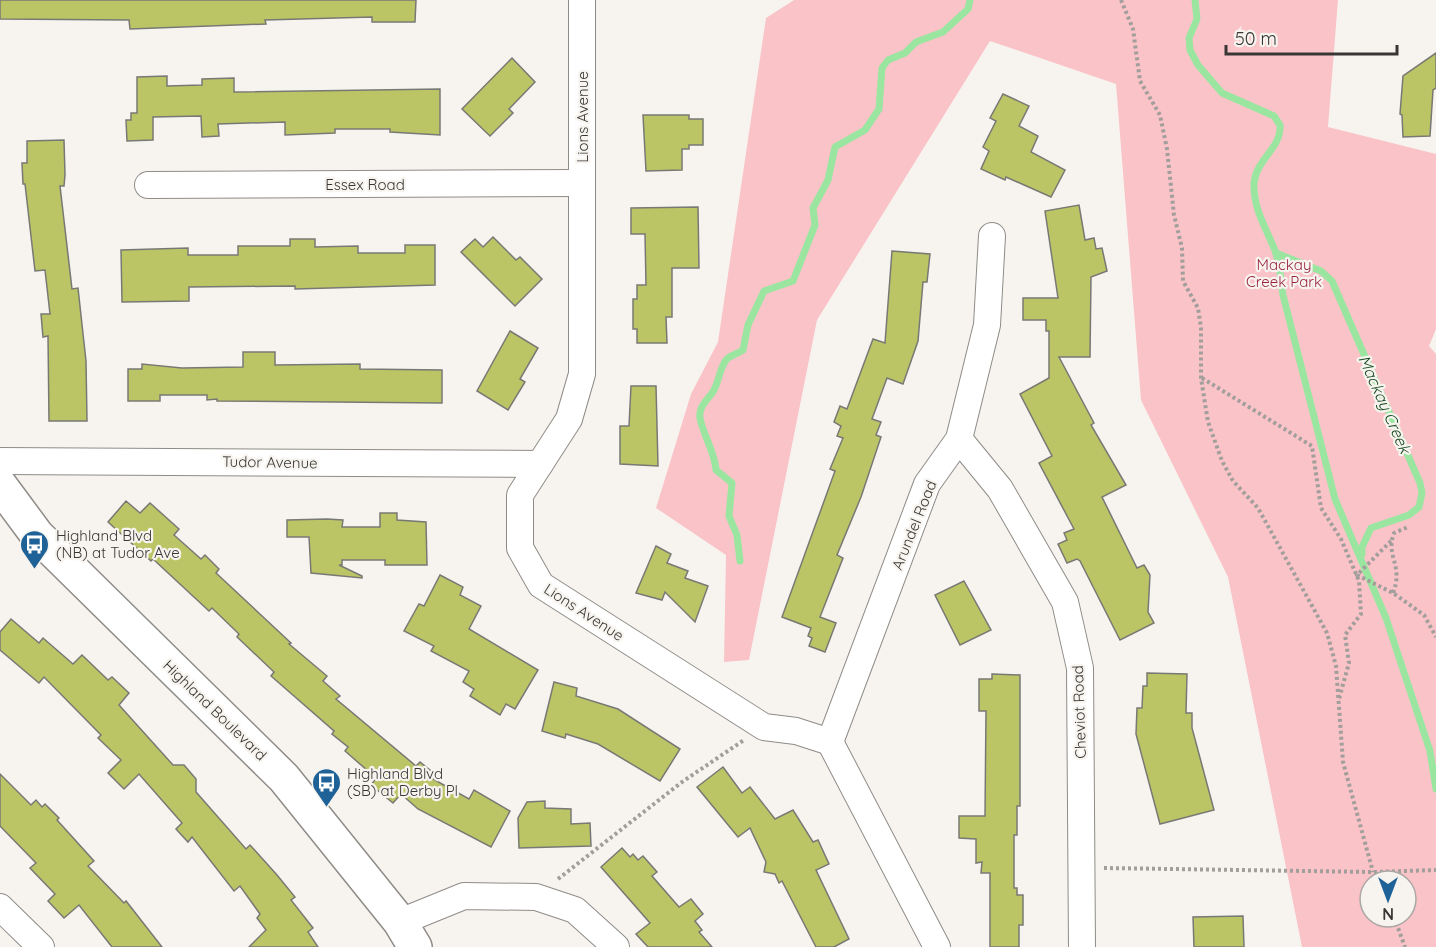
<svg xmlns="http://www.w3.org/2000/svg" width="1436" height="947" font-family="Quicksand,sans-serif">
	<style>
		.park { fill: #fac3c8; fill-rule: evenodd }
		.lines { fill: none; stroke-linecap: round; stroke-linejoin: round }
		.stream { stroke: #9ae6a1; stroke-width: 7 }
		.building { fill: #bcc565; stroke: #787974; stroke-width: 1.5 }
		.street-casing { stroke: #8f8c88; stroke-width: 28 }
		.secondary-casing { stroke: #8f8c88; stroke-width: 36 }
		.path { stroke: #a19e9b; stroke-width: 4; stroke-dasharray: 3 3; stroke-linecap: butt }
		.street { stroke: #fff; stroke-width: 26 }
		.secondary { stroke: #fff; stroke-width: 33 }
		.labels { text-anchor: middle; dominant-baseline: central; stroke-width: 4.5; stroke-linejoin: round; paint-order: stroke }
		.street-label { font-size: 15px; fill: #383735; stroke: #f7f4ef }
		.park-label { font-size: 15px; fill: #98253e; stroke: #f7f4ef }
		.poi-label { font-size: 15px; fill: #383735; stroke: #f7f4ef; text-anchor: start }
		.water-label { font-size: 16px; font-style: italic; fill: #154a1f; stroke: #f7f4ef }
	</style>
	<rect width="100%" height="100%" fill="#f7f4ef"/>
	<!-- park -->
	<path class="park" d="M794 0H1338L1328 127 1436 154V329L1429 346 1436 354V947H1302L1228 577 1141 400 1116 84 990 41 817 320 749 660 724 662 726 555 656 508 691 394 718 342 766 18ZM1370 881H1406V917H1370Z"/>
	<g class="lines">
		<!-- stream -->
		<g class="stream">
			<path d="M1195 0 1197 19 1189 38 1190 50 1198 65 1222 93 1274 116 1280 125C1282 148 1256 159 1254 183 1253 210 1267 229 1276 253 1280 266 1281 281 1283 295L1335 499 1386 618 1430 751 1436 789"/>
			<polyline points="1276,253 1321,271 1332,281 1420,483 1422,493 1419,507 1409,515 1371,528 1362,547 1362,554"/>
			<path d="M740 561 737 535 729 516 732 483 716 470C715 452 703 435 700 418 698 406 709 399 714 390 719 381 720 366 727 359 731 355 739 353 743 350L748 325 764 291 793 281 815 225 813 208 828 180 835 147 865 130 879 109 882 68 888 60 905 53 916 42 943 32 968 9 970 0"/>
		</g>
	</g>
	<!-- building -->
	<g class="building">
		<polygon points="0,0 416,0 415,22 372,22 372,17 265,20 266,24 130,29 129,20 0,19"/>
		<polygon points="1436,53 1436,88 1433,90 1430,136 1403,137 1402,115 1400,114 1403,76"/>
		<polygon points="512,58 535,82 509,109 513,113 490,136 462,109"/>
		<polygon points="167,76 167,86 202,85 202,79 234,78 234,92 440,89 440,135 390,132 390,129 335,129 335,133 285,135 285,122 218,124 219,136 202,137 201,116 153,117 153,140 127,141 126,120 131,120 131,113 137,113 137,77"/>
		<polygon points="1003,94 1029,106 1019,126 1038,136 1031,152 1065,170 1051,197 1006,177 1005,180 981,169 989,151 983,147 996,121 990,118"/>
		<polygon points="643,115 689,115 689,119 703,119 703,145 689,145 689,149 682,149 682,170 646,171"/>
		<polygon points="64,140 65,175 64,186 60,186 72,289 78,288 86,361 87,421 49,421 48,336 43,337 41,314 50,314 45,270 35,271 25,184 23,184 22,163 27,163 27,141"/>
		<polygon points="1079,205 1085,240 1094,238 1096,249 1102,248 1107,271 1091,277 1090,357 1059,357 1094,423 1091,425 1126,485 1102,497 1137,568 1144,565 1150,575 1148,612 1154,623 1120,640 1080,561 1077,559 1067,563 1058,544 1067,540 1064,533 1074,529 1039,463 1052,456 1020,394 1049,378 1049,331 1046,331 1046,320 1023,320 1023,298 1058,298 1045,211"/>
		<polygon points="698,207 699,268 672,268 672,317 666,317 667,343 637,343 637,329 633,329 633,299 637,299 637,285 646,285 645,234 631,234 631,208"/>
		<polygon points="493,237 516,260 520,257 542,279 515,306 461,252 475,239 483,247"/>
		<polygon points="290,239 315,239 315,247 358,246 358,253 405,253 405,245 435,245 435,285 295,289 295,286 189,287 189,301 122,302 121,250 188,248 188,255 238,255 238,246 290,246"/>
		<polygon points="892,251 930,254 927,282 923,282 918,341 903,384 887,378 872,419 881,422 876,435 881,437 861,497 837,555 843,558 820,617 836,623 825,652 809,646 812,638 808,636 811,628 782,617 835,471 830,469 843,438 837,436 841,426 834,422 840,406 847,409 873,339 885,343"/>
		<polygon points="510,331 538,348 520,379 525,382 508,410 477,391"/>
		<polygon points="243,352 275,352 275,365 360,364 360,369 442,370 442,403 217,401 217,399 207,400 207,395 160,395 160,401 128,401 128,369 142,369 142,364 182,368 243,367"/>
		<polygon points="631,386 656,386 658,466 620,464 620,426 629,426"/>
		<polygon points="126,501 140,513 150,503 179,529 174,535 201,559 205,555 219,569 216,573 291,643 289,644 327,676 323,681 340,696 336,699 416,766 420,762 436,775 433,779 469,799 474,790 510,811 491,847 418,809 401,794 393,803 371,785 376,778 345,751 348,747 332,734 334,731 271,676 274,672 237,637 239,634 212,608 209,611 153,559 151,561 108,522"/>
		<polygon points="380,513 397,513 397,520 426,522 427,565 385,565 385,560 342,560 342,565 339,565 362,576 362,578 311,573 309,537 287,537 287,520 327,519 343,520 342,527 380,527"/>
		<polygon points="656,546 671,554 667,563 688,571 685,578 708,586 695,622 665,592 662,600 636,593"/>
		<polygon points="440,575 463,587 460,595 481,606 469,629 538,670 515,709 506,704 500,715 470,696 474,689 463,682 469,671 431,651 434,646 404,631 419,604 424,606"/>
		<polygon points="964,581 991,630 960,645 935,595"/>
		<polygon points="11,619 39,643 43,638 73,664 82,655 108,680 112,677 129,693 119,705 173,765 184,765 196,779 196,792 246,849 250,845 277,875 295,897 291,900 313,928 308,932 318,947 249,947 266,930 257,918 260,914 240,886 234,891 192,837 188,842 176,829 182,823 139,774 124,789 108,773 121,760 98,738 101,735 44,677 39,683 0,650 0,632"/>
		<polygon points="1147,673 1187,674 1186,713 1192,713 1192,728 1214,810 1160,824 1136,734 1137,708 1142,708 1143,686 1147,686"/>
		<polygon points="992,674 1020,675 1020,806 1017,806 1017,835 1014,835 1014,888 1017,888 1017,895 1023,895 1023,925 1019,925 1019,947 990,947 990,873 981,873 982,862 976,863 976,839 959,838 959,816 985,816 986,711 979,711 979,679 992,679"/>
		<polygon points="554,682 577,688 576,696 618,709 680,749 660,781 598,744 566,734 565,738 542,731"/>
		<polygon points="723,767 742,793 750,787 775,819 793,810 813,842 818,840 829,864 816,870 849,939 834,947 816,947 782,881 779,883 775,874 764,872 766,862 750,828 738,837 697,787"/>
		<polygon points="0,774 31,805 36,800 42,807 45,804 59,818 57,820 94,861 88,866 124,903 126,901 162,947 112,947 79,905 64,918 48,901 55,894 30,868 36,863 0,826"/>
		<polygon points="545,801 545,808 571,809 571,824 590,823 591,846 519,848 518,818 527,802"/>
		<polygon points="622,848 630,857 633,854 638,860 643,856 657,872 652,876 679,907 691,899 703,914 695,921 702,930 699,932 712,947 648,947 636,934 650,923 601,867"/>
		<polygon points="1243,916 1244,947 1194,947 1193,917"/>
	</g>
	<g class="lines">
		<defs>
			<g id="street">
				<polyline points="582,0 582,374 569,419 520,495 520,548 541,585 764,727 796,731 830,742 937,947"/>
				<polyline points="148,185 582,183"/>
				<polyline points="959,439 1000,489 1065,602 1080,668 1082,947"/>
				<polyline points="0,461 540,464"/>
				<polyline points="830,742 927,484 959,439 987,325 992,236"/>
				<polyline points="0,907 41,947"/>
				<polyline points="400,922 464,896 536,897 575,910 616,947"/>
			</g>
			<polyline id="secondary" points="0,485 37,535 284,778 400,922 415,947"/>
		</defs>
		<!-- street casing -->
		<use href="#street" class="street-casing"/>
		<!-- secondary casing -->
		<use href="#secondary" class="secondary-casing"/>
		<!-- path -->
		<g class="path">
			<polyline points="1121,0 1133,29 1140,81 1160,115 1167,149 1174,215 1182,248 1183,281 1198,308 1201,328 1201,378 1208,422 1222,461 1233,481 1258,508 1327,633 1336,666 1343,762 1373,872"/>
			<polyline points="1202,378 1312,446 1321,508 1341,539 1359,581 1361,614 1345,635 1349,663 1339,699"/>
			<polyline points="1391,541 1357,575 1393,593 1424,615 1436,637"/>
			<path d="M1393 593C1404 565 1385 556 1394 533L1408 527"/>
			<polyline points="1104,868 1373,872 1436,870"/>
			<polyline points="1389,872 1389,881"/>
			<polyline points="558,879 682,782 744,740"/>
			<polyline points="1394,917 1405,947"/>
		</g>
		<!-- street -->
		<use href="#street" class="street"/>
		<!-- secondary -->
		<use href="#secondary" class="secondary"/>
	</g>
	<!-- icons -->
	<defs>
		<symbol id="bus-pin" viewBox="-11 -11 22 30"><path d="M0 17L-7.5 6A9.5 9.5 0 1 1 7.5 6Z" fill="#1f6298" stroke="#f7f4ef"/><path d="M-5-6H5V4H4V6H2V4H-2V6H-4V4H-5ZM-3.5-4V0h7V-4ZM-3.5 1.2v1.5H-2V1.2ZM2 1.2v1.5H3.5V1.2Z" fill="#fff"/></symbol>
	</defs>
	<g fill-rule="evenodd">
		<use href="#bus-pin" x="18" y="528" width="33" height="45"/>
		<use href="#bus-pin" x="310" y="766" width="33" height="45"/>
	</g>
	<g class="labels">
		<!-- street labels -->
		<g class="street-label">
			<text transform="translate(582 117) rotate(-90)">Lions Avenue</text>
			<text x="365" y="184">Essex Road</text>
			<text transform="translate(270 462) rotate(1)">Tudor Avenue</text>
			<text transform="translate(914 525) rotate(-68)">Arundel Road</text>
			<text transform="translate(584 612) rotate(33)">Lions Avenue</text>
			<text transform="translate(215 710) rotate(44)">Highland Boulevard</text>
			<text transform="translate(1079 712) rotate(-92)">Cheviot Road</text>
		</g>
		<!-- park labels -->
		<g class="park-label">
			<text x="1284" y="264">Mackay<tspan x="1284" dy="17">Creek Park</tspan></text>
		</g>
		<!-- poi labels -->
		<g class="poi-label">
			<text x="56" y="535">Highland Blvd<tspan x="56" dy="17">(NB) at Tudor Ave</tspan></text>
			<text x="347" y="773">Highland Blvd<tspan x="347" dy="17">(SB) at Derby Pl</tspan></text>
		</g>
		<!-- water labels -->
		<g class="water-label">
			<text transform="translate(1385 404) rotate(66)">Mackay Creek</text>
		</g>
	</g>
	<!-- north arrow -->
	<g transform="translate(1388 899) rotate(180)"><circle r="28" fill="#f7f4ef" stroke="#aba8a5" stroke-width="1.5"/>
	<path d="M0-4.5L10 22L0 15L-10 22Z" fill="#1f6298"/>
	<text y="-9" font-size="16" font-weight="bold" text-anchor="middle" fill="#383735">N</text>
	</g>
	<!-- scale -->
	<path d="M1226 45v9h171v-9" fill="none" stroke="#383735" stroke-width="3"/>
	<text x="1235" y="45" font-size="18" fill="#383735" stroke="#f7f4ef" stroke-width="4.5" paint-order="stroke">50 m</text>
</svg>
